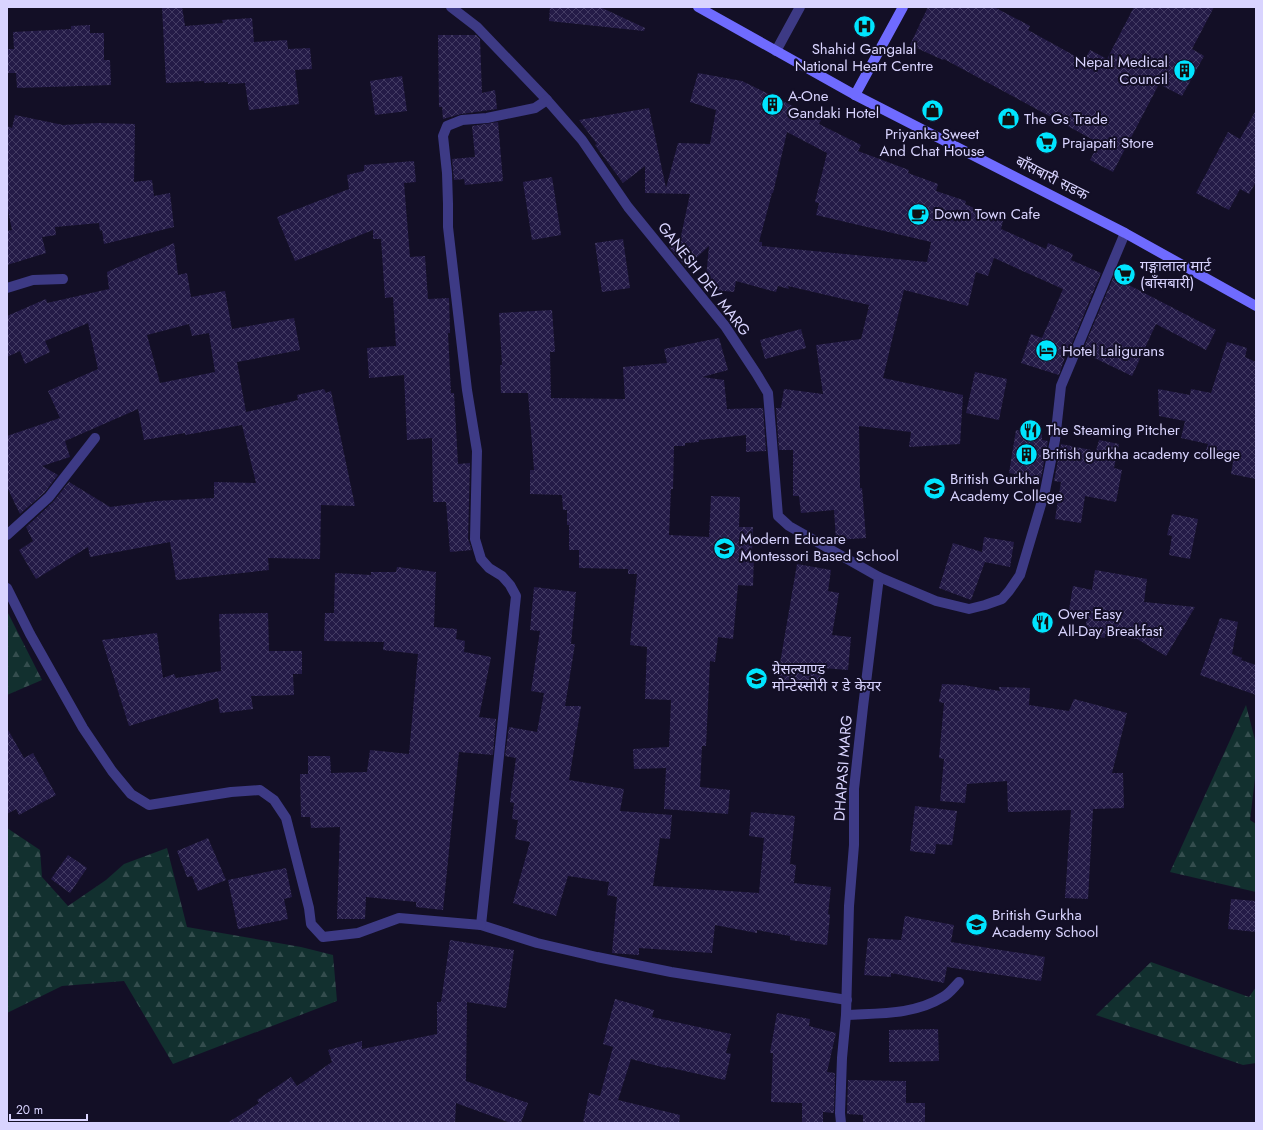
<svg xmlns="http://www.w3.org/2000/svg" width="1263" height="1130" font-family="Jost,'Noto Sans Devanagari',sans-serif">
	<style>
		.forest { fill: url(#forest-firs) }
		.building { fill: url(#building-cross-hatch); fill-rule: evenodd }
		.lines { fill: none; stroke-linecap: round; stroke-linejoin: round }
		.lane { stroke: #3d3a85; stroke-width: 10 }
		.street { stroke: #3d3a85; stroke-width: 10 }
		.secondary { stroke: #6f6bff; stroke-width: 10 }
		.labels { text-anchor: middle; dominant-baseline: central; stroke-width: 4; stroke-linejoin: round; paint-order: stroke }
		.poi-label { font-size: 15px; fill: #d9d4ff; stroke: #130f26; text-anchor: start }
		.street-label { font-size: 15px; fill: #d9d4ff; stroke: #130f26 }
	</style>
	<defs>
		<pattern id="forest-firs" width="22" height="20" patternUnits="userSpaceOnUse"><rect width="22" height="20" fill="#12302f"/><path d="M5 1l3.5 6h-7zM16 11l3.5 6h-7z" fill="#344d4e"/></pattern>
		<pattern id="building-cross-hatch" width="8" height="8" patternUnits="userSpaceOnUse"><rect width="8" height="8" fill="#241b47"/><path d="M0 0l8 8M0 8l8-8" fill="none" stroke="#433b63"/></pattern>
	</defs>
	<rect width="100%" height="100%" fill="#130f26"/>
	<!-- forest -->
	<g class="forest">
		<polygon points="7,611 42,680 7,695"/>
		<polygon points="1246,705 1256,744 1256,770 1250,820 1256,824 1256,892 1170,872"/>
		<polygon points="7,828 40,850 42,877 68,906 106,880 124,864 167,848 187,927 301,947 333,955 337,1001 173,1064 124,981 62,986 7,1013"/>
		<polygon points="1151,962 1249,997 1256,987 1256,1063 1243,1065 1096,1015"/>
	</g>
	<!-- building -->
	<g class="building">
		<polygon points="162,7 182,7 185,26 223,23 222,20 252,18 254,42 287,40 288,49 310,48 312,69 295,70 299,104 249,110 245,83 228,84 228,82 204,83 204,81 166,83"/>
		<polygon points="550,7 600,7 645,28 644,31 549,21"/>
		<polygon points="928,7 994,7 1030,26 1028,30 1084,61 1090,50 1107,59 1134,7 1214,7 1192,49 1204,56 1182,96 1159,84 1113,172 1090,160 1099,143 944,59 943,60 910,45"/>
		<polygon points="90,25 90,33 104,33 104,60 110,60 111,85 17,88 16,73 7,73 7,49 14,49 13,32 71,29 71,26"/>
		<polygon points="438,35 476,35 480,39 482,93 495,90 497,109 461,114 443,119 442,107 439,107"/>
		<path d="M698 73 742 81 821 120 819 124 861 145 858 151 909 170 908 173 938 184 936 191 966 201 965 204 1003 221 1001 229 1046 249 1048 243 1073 254 1071 260 1101 273 1071 346 1069 345 1059 375 1021 363 1031 334 1042 338 1063 289 994 258 988 276 976 272 968 306 904 290 883 378 963 395 960 444 909 447 911 432 859 426 860 488H862L866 538 836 540 834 510 801 513 799 496H793V450H779L776 408H781L784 389 823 394 816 345 861 339 868 310 871 309H868L869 305 788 286 789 289 778 286 776 292 736 281 734 292 705 289 709 246 686 267 669 247 681 236 690 194 645 193V166L623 183 595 145 597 144 579 120 649 108 666 188 678 143 710 144 716 110 690 102ZM787 132 827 153 815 202 819 203 816 215 931 242 927 262 762 246V242H759L772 193H773Z"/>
		<polygon points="402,76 407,111 375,115 370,81"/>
		<polygon points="1256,110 1256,182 1249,194 1240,189 1229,210 1196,193 1228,132 1240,139"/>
		<polygon points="15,115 63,125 98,123 135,124 134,182 152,180 154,196 170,193 174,227 104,244 102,230 100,231 99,223 55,227 56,235 42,237 46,253 7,265 7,231 12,230 7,206 7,126 12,128"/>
		<polygon points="498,122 503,181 465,185 464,179 454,180 452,159 475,157 472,126"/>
		<polygon points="414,161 416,182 404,183 410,257 425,256 428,299 449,298 450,333 448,333 451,393 454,393 458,464 470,463 468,539 472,550 450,552 446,502 433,502 432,438 407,440 404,375 369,378 367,348 396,346 393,297 385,298 381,239 373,239 373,230 295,261 277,217 349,189 347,175 364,171 364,165"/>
		<polygon points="552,177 561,235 532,240 523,182"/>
		<polygon points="623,239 630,288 602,292 595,243"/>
		<path d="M174 243 178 275 187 273 191 297 225 291 232 329 294 318 300 350 237 362 246 412 298 400 297 395 324 389 326 393 331 391 355 506 321 505 320 559 268 558 269 570 176 580 170 542 90 557 88 547 36 579 19 550 33 541 26 527 53 502 69 482 110 507 156 501 214 498V482L256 483 242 425 185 435V433L144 440 138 409 65 441 70 457 42 466 58 475 44 493 20 514 7 487V436L60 418 48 391 98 369 88 323 45 341 50 352 25 364 20 351 7 357V316L46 299 47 303 109 289 107 272ZM189 324 192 336 209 333 215 372 160 383 147 335Z"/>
		<polygon points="1113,278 1117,279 1216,330 1206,350 1156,324 1132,376 1082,352"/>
		<polygon points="552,310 555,352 550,352 551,398 625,399 623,367 667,363 664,349 719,338 728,370 702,377 724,380 727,409 763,408 766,451 746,452 746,435 699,440 699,442 685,443 685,446 674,446 673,489 671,489 669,535 709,537 711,496 740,497 739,527 753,527 752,554 754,554 753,586 738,585 733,639 718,637 715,662 710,661 706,746 702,746 700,787 730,790 728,814 664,809 666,768 634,769 633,749 669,747 671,700 645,699 647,647 630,645 637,574 628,574 628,569 579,568 579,550 569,550 569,525 567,525 567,510 563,510 562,495 530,494 530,470 534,470 528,393 501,393 500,365 502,365 499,313"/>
		<polygon points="801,329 806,348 765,359 760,340"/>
		<polygon points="1227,342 1247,348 1245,357 1256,362 1256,479 1231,474 1234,456 1206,450 1208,444 1181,438 1185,421 1159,416 1158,389 1190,395 1191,389 1211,393"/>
		<polygon points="975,372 1007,379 999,420 966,413"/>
		<polygon points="1016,430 1042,434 1042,440 1048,441 1041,478 1009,473"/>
		<polygon points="1099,440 1119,444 1114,468 1122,470 1116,502 1085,496 1081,523 1055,519 1061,482 1054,481 1061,444 1096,451"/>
		<polygon points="1172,514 1198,519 1190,559 1169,555 1172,536 1167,535"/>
		<polygon points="984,537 1014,542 1010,567 985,562 971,600 939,588 953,543 982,552"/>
		<polygon points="797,564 831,570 828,591 839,593 832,635 851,637 848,670 823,668 822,685 777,681"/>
		<polygon points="397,567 436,572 434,627 457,629 456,639 465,641 464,652 491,657 479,717 496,719 493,755 459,752 443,910 416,907 416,902 366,897 365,919 337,919 340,827 311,828 310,817 301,817 300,774 308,774 308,756 330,756 331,773 367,772 370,750 409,754 418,654 383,650 384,642 324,641 325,613 334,613 335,573 371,575 371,572 396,572"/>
		<polygon points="1095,570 1147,579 1144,602 1195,607 1166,656 1137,639 1105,634 1105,638 1084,634 1088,614 1069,610 1073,586 1092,590"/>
		<polygon points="534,587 576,592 571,644 575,644 565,706 581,706 569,780 624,789 620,811 672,815 670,839 660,838 653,886 759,893 764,838 749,836 751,812 795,816 790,864 796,865 794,883 831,887 828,914 830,915 827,945 790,940 790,936 757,930 757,933 715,925 712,953 639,948 639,955 612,953 617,897 607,895 609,882 568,876 556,916 513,903 530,842 515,839 518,820 512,819 514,803 510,802 516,758 505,756 509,727 537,732 544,693 531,691 540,631 530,630"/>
		<polygon points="268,613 269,651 302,651 302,674 293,674 294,695 251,696 253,709 220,713 218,698 129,726 102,640 157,633 163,678 174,674 176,678 221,671 219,614"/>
		<polygon points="1220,618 1238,622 1232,654 1242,658 1241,660 1256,665 1256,695 1200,675"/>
		<polygon points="942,684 963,685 1000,691 999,687 1030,688 1029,705 1069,711 1074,699 1127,713 1112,773 1123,773 1124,808 1093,809 1088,899 1065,898 1071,810 1008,812 1007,781 967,784 965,803 940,801 944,759 939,758 944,703 939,702"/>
		<polygon points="7,728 24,758 33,753 56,795 19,815 16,809 7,814"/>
		<polygon points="915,806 957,811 952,845 936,844 935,854 910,851"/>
		<polygon points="208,838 226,880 198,891 192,876 187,877 177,851"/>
		<polygon points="68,855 87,868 70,893 51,879"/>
		<polygon points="286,868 292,897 284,899 288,919 238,929 228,880"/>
		<polygon points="1231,899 1256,901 1256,932 1228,929"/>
		<polygon points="905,916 954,925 951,942 1045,957 1041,981 947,967 944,983 891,973 891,977 864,975 868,938 901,940"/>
		<polygon points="450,940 514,950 506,1008 467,1002 466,1081 528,1103 521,1123 511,1123 456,1103 455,1123 227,1123 259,1103 257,1100 291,1077 297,1086 332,1062 328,1050 362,1041 362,1049 437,1034 437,1002 441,1002"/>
		<polygon points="615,999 654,1010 652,1017 731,1034 726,1053 731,1054 725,1080 667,1067 666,1068 631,1059 618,1100 680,1115 679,1123 583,1123 589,1093 600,1096 613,1047 603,1044"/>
		<polygon points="777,1013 810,1019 809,1026 836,1033 827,1072 835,1073 834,1113 823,1112 823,1123 802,1123 802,1103 771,1102 773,1053 770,1053"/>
		<polygon points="938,1029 939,1061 889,1062 889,1030"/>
		<polygon points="848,1080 906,1081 906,1103 925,1103 925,1123 863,1123 863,1115 847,1114"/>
	</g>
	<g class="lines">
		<!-- lane -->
		<polyline class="lane" points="776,51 800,7"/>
		<!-- street -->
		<g class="street">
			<polyline points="451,7 477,27 547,100 582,140 628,207 725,326 756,373 768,393 778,516 789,526 879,577"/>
			<polyline points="547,100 535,108 487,118 462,120 447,126 443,136 447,173 448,204 448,227 467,390 477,451 475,539 481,559 489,568 502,576 510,585 516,596 481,925 537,943 597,957 671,972 847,1000"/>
			<polyline points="7,288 33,280 63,279"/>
			<polyline points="7,535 49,497 95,438"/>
			<polyline points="7,588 30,634 83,728 112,771 131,794 149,805 231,792 260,790 274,800 286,818 309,908 311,924 323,937 358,933 399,918 481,925"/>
			<path d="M846 1015C879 1013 914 1015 943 997 949 994 954 987 959 982"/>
			<polyline points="841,1123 840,1113 842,1058 846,1015 849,906 854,845 854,789 863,707 879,577 936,601 969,609 985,605 1002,599 1009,591 1020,575 1045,491 1055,440 1061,386 1125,233"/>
		</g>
		<!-- secondary -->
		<g class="secondary">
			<polyline points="698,7 855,95 1125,233 1256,306"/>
			<polyline points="855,95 903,7"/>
		</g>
	</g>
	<!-- icons -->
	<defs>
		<symbol id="hospital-disc" viewBox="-11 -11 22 22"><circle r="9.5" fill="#00e5ff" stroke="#130f26"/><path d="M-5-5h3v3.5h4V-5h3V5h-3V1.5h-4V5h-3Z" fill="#111"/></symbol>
		<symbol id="building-disc" viewBox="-11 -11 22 22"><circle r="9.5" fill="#00e5ff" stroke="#130f26"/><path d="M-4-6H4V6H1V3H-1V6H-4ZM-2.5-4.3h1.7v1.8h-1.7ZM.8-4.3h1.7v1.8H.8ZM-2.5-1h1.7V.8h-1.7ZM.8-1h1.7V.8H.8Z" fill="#111"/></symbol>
		<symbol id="shop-disc" viewBox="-11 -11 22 22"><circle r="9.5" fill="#00e5ff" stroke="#130f26"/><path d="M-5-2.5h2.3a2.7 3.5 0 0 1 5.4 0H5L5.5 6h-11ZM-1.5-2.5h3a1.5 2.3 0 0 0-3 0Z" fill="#111"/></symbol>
		<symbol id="supermarket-disc" viewBox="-11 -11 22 22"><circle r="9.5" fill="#00e5ff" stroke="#130f26"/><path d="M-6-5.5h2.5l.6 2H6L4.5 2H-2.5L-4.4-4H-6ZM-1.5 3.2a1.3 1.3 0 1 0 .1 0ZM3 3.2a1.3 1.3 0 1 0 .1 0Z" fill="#111"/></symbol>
		<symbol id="cafe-disc" viewBox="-11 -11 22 22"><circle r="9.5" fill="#00e5ff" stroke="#130f26"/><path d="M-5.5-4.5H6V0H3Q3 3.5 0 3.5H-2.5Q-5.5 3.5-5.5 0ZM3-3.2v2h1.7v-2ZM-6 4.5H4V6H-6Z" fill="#111"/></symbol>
		<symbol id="hotel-disc" viewBox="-11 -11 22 22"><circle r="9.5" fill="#00e5ff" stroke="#130f26"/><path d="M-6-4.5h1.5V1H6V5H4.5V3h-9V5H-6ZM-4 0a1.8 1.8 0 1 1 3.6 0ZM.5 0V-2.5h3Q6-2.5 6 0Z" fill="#111"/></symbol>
		<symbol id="restaurant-disc" viewBox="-11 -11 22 22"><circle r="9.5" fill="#00e5ff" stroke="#130f26"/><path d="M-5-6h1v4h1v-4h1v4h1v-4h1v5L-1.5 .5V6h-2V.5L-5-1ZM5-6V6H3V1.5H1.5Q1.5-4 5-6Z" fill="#111"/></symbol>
		<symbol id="university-disc" viewBox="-11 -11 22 22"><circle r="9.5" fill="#00e5ff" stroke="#130f26"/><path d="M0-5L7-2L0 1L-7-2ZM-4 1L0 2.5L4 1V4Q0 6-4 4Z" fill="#111"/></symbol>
		<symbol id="school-disc" viewBox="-11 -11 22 22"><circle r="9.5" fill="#00e5ff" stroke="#130f26"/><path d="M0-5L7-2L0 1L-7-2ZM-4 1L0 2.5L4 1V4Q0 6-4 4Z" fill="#111"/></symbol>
	</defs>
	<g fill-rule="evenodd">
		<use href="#hospital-disc" x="852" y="14" width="25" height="25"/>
		<use href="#building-disc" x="1172" y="58" width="25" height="25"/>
		<use href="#building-disc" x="760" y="92" width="25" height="25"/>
		<use href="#shop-disc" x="920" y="98" width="25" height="25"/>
		<use href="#shop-disc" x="996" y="106" width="25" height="25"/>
		<use href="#supermarket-disc" x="1034" y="130" width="25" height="25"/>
		<use href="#cafe-disc" x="906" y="202" width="25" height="25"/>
		<use href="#supermarket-disc" x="1112" y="262" width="25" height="25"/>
		<use href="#hotel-disc" x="1034" y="338" width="25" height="25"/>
		<use href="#restaurant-disc" x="1018" y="418" width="25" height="25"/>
		<use href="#building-disc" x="1014" y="442" width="25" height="25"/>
		<use href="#university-disc" x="922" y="476" width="25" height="25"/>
		<use href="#school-disc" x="712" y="536" width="25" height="25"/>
		<use href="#restaurant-disc" x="1030" y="610" width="25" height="25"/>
		<use href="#school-disc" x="744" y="666" width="25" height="25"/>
		<use href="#school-disc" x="964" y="912" width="25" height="25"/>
	</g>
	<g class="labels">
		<!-- poi labels -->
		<g class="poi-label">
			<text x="864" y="49" text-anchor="middle">Shahid Gangalal<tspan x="864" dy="17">National Heart Centre</tspan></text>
			<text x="1168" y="62" text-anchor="end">Nepal Medical<tspan x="1168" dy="17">Council</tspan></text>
			<text x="788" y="96">A-One<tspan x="788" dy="17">Gandaki Hotel</tspan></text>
			<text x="1024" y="119">The Gs Trade</text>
			<text x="932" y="134" text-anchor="middle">Priyanka Sweet<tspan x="932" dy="17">And Chat House</tspan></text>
			<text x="1062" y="143">Prajapati Store</text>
			<text x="934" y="214">Down Town Cafe</text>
			<text x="1140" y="266">गङ्गालाल मार्ट<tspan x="1140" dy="17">(बाँसबारी)</tspan></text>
			<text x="1062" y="351">Hotel Laligurans</text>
			<text x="1046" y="430">The Steaming Pitcher</text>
			<text x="1042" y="454">British gurkha academy college</text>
			<text x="950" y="479">British Gurkha<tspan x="950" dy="17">Academy College</tspan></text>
			<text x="740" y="539">Modern Educare<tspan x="740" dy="17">Montessori Based School</tspan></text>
			<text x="1058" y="614">Over Easy<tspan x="1058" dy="17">All-Day Breakfast</tspan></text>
			<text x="772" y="669">ग्रेसल्याण्ड<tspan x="772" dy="17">मोन्टेस्सोरी र डे केयर</tspan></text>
			<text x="992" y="915">British Gurkha<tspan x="992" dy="17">Academy School</tspan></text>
		</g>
		<!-- street labels -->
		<g class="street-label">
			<text transform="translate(1052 178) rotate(27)">बाँसबारी सडक</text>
			<text transform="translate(704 279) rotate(52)">GANESH DEV MARG</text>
			<text transform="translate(843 768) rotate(-86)">DHAPASI MARG</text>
		</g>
	</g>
	<!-- border -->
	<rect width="1263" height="1130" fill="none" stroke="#d9d4ff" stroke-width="16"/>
	<!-- scale -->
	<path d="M10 1114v6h77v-6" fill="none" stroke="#d9d4ff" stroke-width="2"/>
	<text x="16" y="1114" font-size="12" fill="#d9d4ff" stroke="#130f26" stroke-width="3" paint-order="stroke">20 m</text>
</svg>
